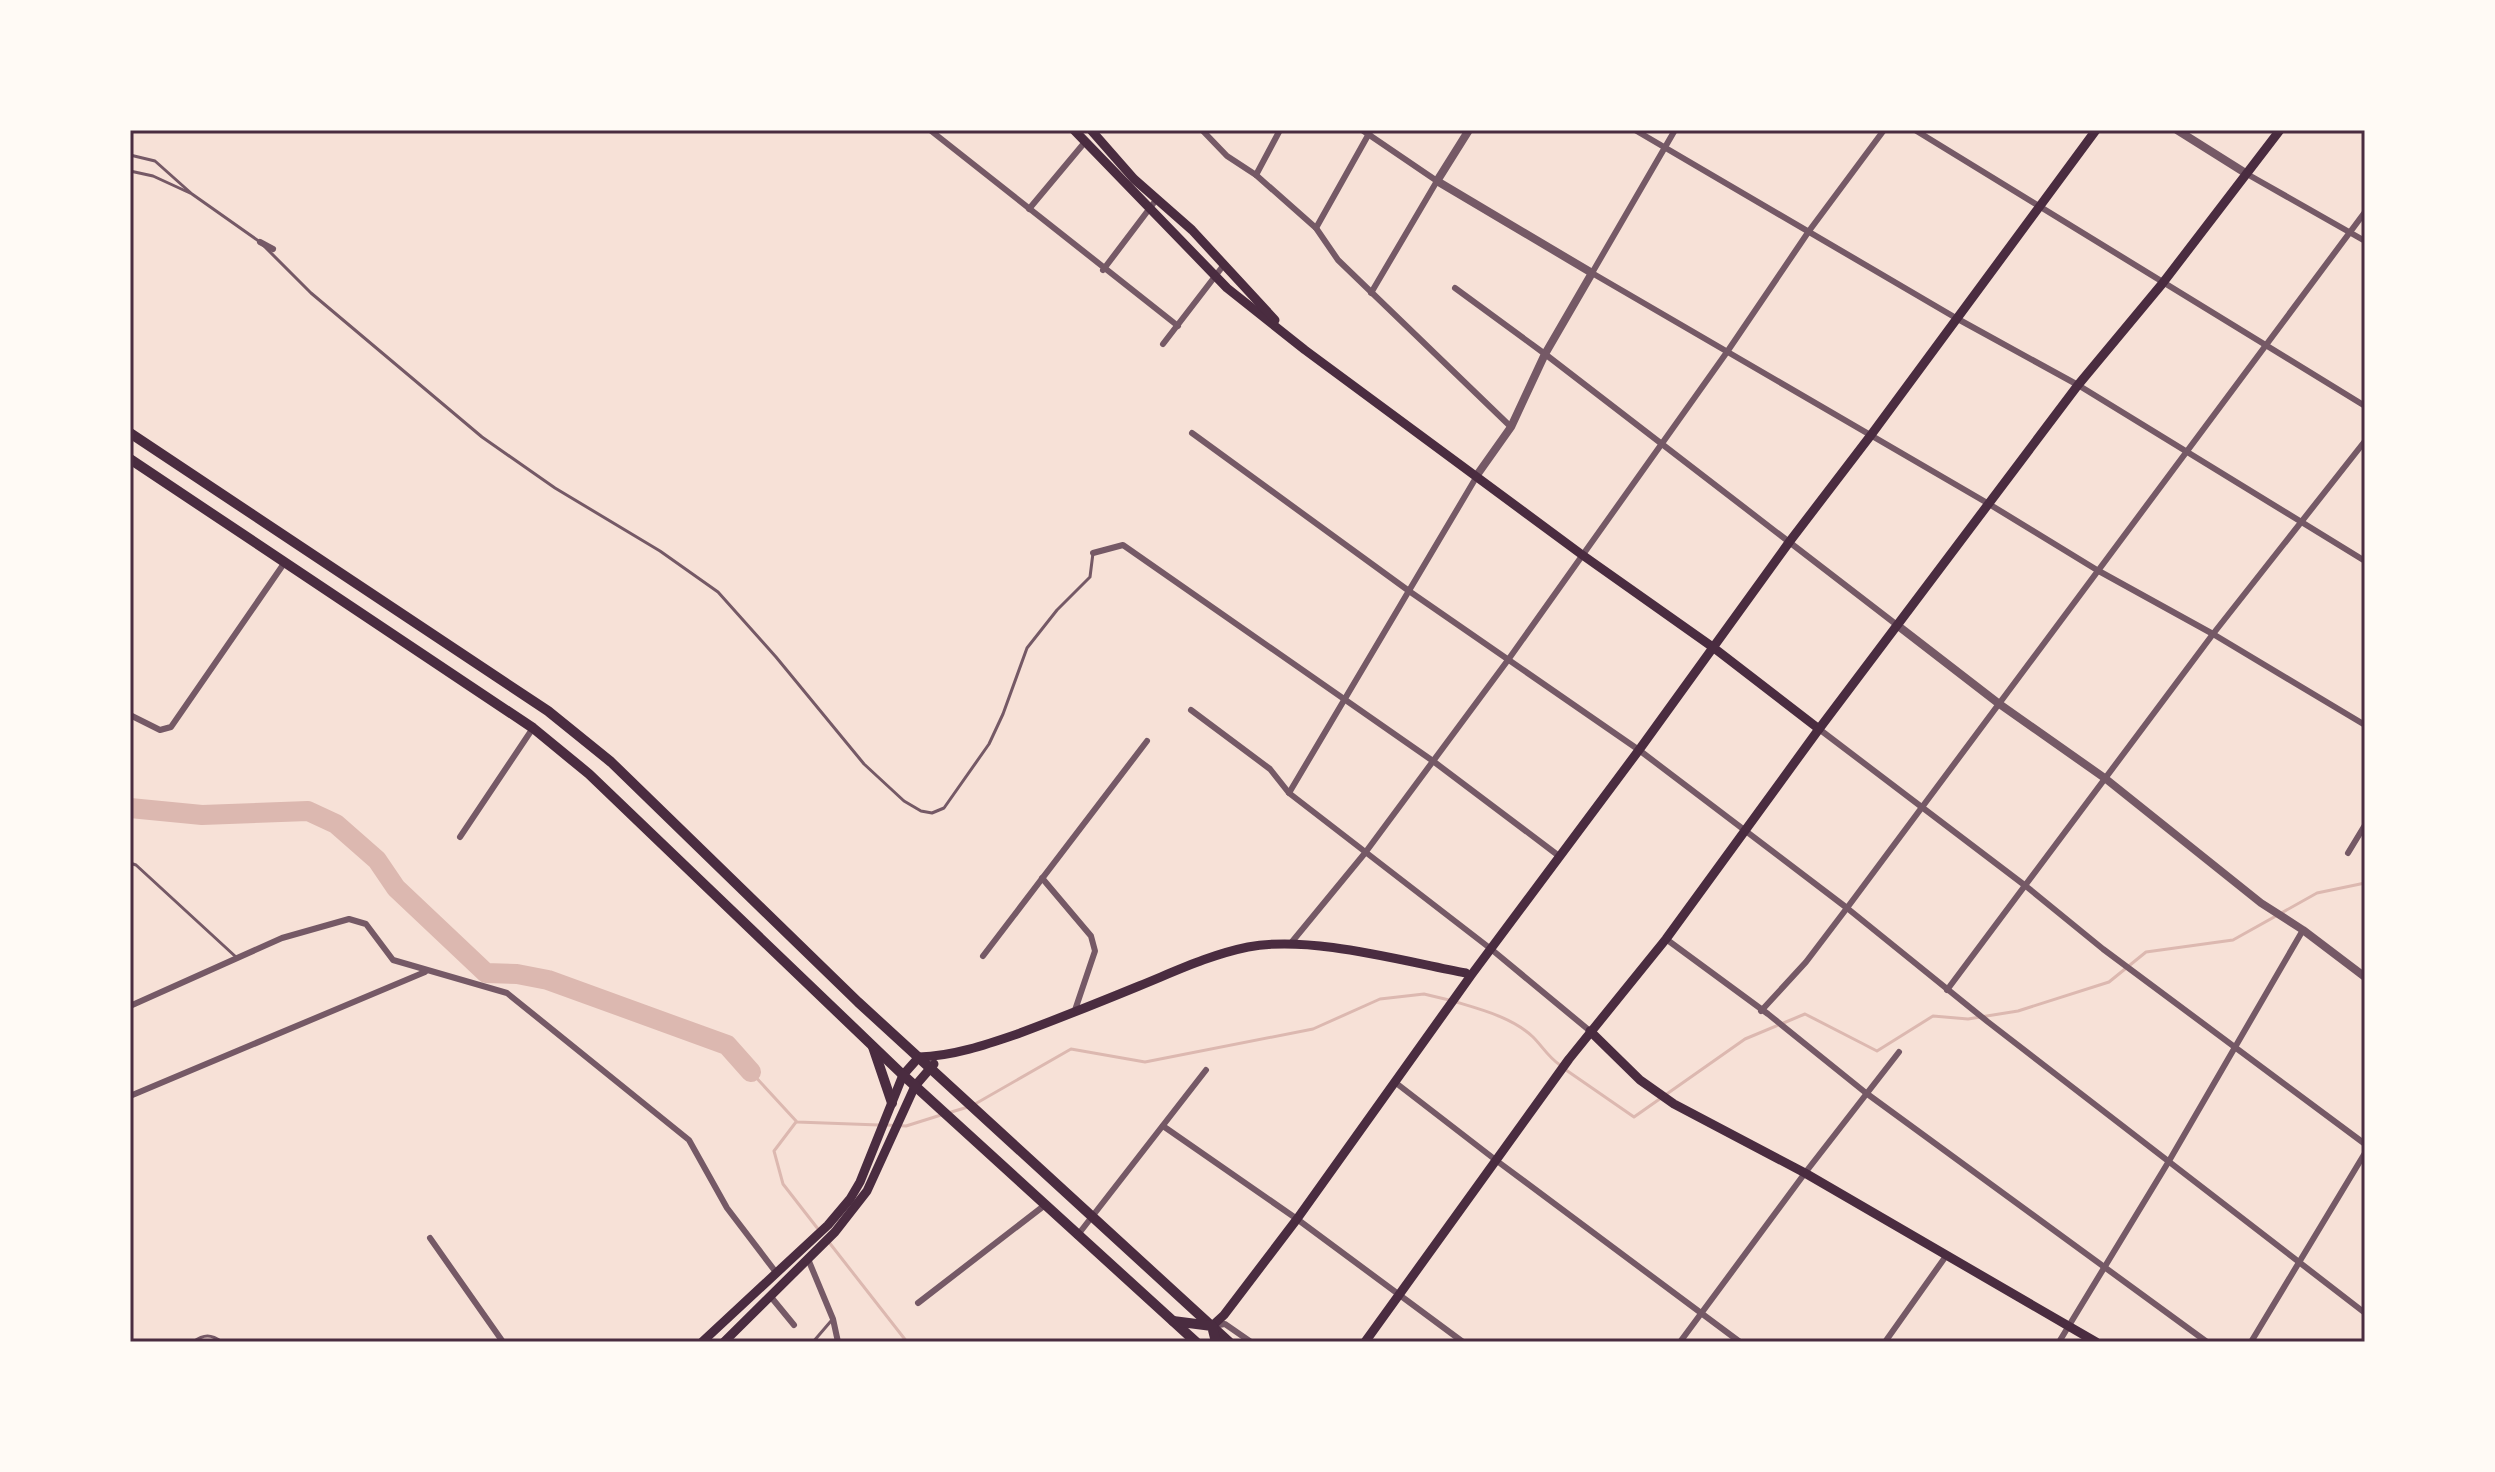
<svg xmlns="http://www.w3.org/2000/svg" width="2495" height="1472" font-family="Inter,sans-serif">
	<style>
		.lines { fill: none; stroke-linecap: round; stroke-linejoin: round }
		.stream { stroke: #dcb8b0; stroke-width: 3 }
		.river { stroke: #dcb8b0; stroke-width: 20 }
		.service { stroke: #755966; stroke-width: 3 }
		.minor { stroke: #755966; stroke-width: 6 }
		.tertiary { stroke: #755966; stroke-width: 8 }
		.secondary { stroke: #4a2c40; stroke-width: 9 }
		.primary { stroke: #4a2c40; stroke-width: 10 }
		.neatline { fill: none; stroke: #4a2c40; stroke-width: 3 }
	</style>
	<rect width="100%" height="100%" fill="#f7e1d7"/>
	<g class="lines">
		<!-- stream -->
		<g class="stream">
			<path d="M1456 1002C1483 1010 1513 1018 1533 1037 1543 1047 1548 1057 1560 1065"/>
			<polyline points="1566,1070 1634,1117 1745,1039 1805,1014 1877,1051 1933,1016 1968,1019 2018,1011 2109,982 2146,952 2233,940 2317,893 2365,883"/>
			<polyline points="751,1072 797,1122 879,1125"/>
			<polyline points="975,1104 1071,1049 1145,1062 1313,1029 1380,999 1424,994 1449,1000"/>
			<polyline points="948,1113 968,1107"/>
			<polyline points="796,1122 774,1151 783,1184 818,1229"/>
			<polyline points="886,1125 906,1126 941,1115"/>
			<polyline points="828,1241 907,1342"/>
		</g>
		<!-- river -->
		<polyline class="river" points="130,808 202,815 308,811 336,824 377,860 396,888 486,973 517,974 548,980 727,1045 751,1072"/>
		<!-- service -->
		<g class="service">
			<polyline points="130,155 155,161 192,194 260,242 311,293 482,437 555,488 660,551 718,592 776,657 864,764 904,801 921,811 932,813 944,808 989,744 1003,714 1027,648 1057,610 1090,577 1093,553"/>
			<polyline points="130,171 153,176 190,193"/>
			<polyline points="130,863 136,865 236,957"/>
			<path d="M193 1342C204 1334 211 1334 222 1342"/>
			<polyline points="813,1342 831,1321"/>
		</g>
		<!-- minor -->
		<g class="minor">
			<polyline points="930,130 1178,326"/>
			<polyline points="1202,130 1227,156 1256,175 1316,228 1338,260 1511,427"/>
			<polyline points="1362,130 1437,181 1371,293"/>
			<polyline points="1635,130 1956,318 2078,385 2365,561"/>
			<polyline points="1675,130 1592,273 1989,504 2097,570 2213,634 2365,725"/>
			<polyline points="1915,130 2365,406"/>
			<polyline points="2247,174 2365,241"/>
			<polyline points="1256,175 1280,130"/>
			<polyline points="1029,209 1085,142"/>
			<polyline points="1316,228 1371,130"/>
			<polyline points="260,242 273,249"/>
			<polyline points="1103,270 1156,200"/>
			<polyline points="1455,288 1545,354 1897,625"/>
			<polyline points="1163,344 1223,266"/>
			<polyline points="1192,433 1409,591 1639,750 1847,908 1988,1022 2365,1313"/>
			<polyline points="1093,553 1123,545 1433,761 1559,856"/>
			<polyline points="1191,710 1270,769 1289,793 1491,949 1590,1031"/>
			<polyline points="130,715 160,730 171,727 285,562"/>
			<polyline points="1819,729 2027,887 2103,949 2365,1144"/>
			<polyline points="1289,793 1477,476"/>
			<polyline points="460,837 533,728"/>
			<polyline points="2348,853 2365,825"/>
			<polyline points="1042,878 1091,936 1095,951 1074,1013"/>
			<polyline points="1666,939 1768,1014 1866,1093 2207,1342"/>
			<polyline points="1291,943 1365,853 1508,660 1727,352 1809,231 1884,130"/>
			<polyline points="983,956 1147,741"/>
			<polyline points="1947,990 2213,634 2365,441"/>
			<polyline points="130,1006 282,938 349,919 366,924 393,960 507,993 689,1140 727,1208 775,1271"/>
			<polyline points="1761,1011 1806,962 1847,908 2365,212"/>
			<polyline points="1396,1083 1497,1161 1740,1342"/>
			<polyline points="130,1096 425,972"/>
			<polyline points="1163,1126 1297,1219 1463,1342"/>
			<polyline points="1077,1236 1206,1070"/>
			<polyline points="430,1238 503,1342"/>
			<polyline points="808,1259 833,1319 838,1342"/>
			<polyline points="771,1297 794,1325"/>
			<polyline points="918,1303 1045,1205"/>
			<polyline points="1212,1326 1225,1324 1251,1342"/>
			<polyline points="1680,1342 1805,1173 1899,1052"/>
			<polyline points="1885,1342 1946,1256"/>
			<polyline points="2059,1342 2169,1161 2303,930"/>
			<polyline points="2251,1342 2365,1153"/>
		</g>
		<!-- tertiary -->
		<g class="tertiary">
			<polyline points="1469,130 1437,181 1592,273 1545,354 1511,427 1477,475"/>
			<polyline points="2177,130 2247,174"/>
			<polyline points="1897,625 1998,703 2106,779 2261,903 2303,930 2365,977"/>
		</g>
		<!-- secondary -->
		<g class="secondary">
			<polyline points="1074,130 1227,288 1305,350 1581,554 1714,648 1819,729"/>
			<polyline points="1091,130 1134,179 1192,230 1275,320"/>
			<polyline points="1590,1031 1640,1080 1674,1104 1805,1173 2096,1342"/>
			<polyline points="1212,1326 1224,1315 1297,1219 1472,974 1639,750 1790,541 1871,435 2096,130"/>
			<path d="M702 1342 828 1225 850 1199 860 1182 903 1075 919 1057C954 1056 988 1044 1020 1033 1060 1018 1100 1002 1139 986 1176 971 1209 955 1248 947 1311 935 1402 961 1466 973"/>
			<polyline points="724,1342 835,1232 867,1191 915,1086 934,1064"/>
			<polyline points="1365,1342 1569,1059 1666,939 1819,729 2078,385 2162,284 2280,130"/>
		</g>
		<!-- primary -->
		<g class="primary">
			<polyline points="130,433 548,711 611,762 858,1002 1229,1342"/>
			<polyline points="130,459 533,728 589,774 903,1075 1196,1342"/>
			<polyline points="873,1047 892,1103"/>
			<polyline points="1173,1321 1212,1326 1216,1342"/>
		</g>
	</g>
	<!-- border -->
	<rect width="2495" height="1472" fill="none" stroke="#fffaf5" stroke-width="264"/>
	<rect x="132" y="132" width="2231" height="1208" class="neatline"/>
</svg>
